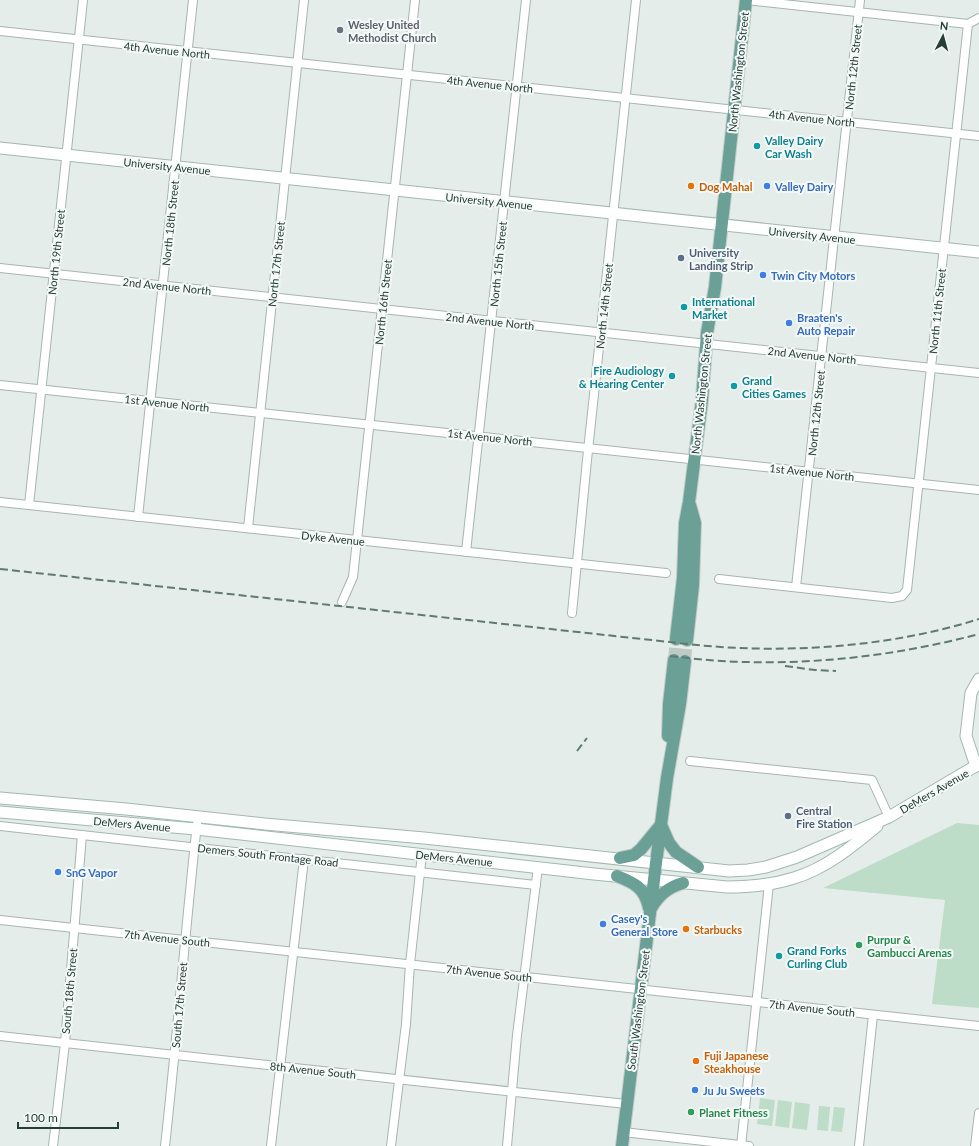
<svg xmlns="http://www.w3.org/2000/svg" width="979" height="1146" font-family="Lato,sans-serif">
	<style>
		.park { fill: #beddc8 }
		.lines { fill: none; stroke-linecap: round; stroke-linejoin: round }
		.primary-tunnel { stroke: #becac6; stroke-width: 12; stroke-dasharray: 12 6; stroke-linecap: butt }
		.street-casing { stroke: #a7b5b0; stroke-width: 10 }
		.secondary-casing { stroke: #a2b8b2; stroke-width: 13 }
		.primary-casing { stroke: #c2c9c7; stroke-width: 14 }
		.street { stroke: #fff; stroke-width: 8 }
		.secondary { stroke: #fff; stroke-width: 11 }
		.primary { stroke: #6aa095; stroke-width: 12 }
		.rail { stroke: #5f7973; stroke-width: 2; stroke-dasharray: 8 4; stroke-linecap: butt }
		.worship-dot { fill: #6b7280; stroke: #f4f9f7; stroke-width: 1.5 }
		.culture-dot { fill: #0f9aa8; stroke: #f4f9f7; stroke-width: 1.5 }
		.food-dot { fill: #e8710a; stroke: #f4f9f7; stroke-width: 1.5 }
		.shop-dot { fill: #3f7fe0; stroke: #f4f9f7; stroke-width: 1.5 }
		.service-dot { fill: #5c6f8a; stroke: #f4f9f7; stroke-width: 1.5 }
		.leisure-dot { fill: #2e9e5b; stroke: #f4f9f7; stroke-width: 1.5 }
		.labels { text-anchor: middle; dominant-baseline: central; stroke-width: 4; stroke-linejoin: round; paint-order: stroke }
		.worship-label { font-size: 11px; font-weight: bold; fill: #5b616d; stroke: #f4f9f7; text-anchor: start }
		.street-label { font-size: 11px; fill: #243e38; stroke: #f4f9f7 }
		.culture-label { font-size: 11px; font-weight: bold; fill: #0d838f; stroke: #f4f9f7; text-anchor: start }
		.food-label { font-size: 11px; font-weight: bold; fill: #c56008; stroke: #f4f9f7; text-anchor: start }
		.shop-label { font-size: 11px; font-weight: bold; fill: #366cbe; stroke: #f4f9f7; text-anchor: start }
		.service-label { font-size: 11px; font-weight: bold; fill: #4e5e75; stroke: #f4f9f7; text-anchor: start }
		.leisure-label { font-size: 11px; font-weight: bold; fill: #27864d; stroke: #f4f9f7; text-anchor: start }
	</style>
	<rect width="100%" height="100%" fill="#e4ede9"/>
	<!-- park -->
	<g class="park">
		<polygon points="957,823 979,825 979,1008 932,1004 945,900 823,888"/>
		<polygon points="760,1098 775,1100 772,1126 757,1124"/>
		<polygon points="778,1100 792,1102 789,1128 775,1126"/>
		<polygon points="795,1102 810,1104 807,1130 792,1128"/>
		<polygon points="819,1106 830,1107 828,1131 817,1130"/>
		<polygon points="834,1107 845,1108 842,1132 831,1131"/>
	</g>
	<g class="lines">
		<!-- primary-tunnel -->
		<g class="primary-tunnel">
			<polyline points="674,660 676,639"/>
			<polyline points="685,661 687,640"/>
		</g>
		<defs>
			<g id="street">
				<polyline points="746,0 968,24 979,18"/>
				<polyline points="0,31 979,136"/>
				<polyline points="0,268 979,373"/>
				<polyline points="0,385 979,490"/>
				<polyline points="0,502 666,573"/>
				<polyline points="29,505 83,0"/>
				<polyline points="138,517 193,0"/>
				<polyline points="248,528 304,0"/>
				<polyline points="466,552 526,0"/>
				<polyline points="719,579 892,598 902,596 907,590 968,24"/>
				<polyline points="796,587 860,0"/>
				<polyline points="342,602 353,577 415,0"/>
				<polyline points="572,613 587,460 636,0"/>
				<polyline points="690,761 872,780 889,817"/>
				<polyline points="0,826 536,885"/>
				<polyline points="0,920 979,1026"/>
				<polyline points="0,1036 626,1104"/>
				<polyline points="623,1132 749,1146"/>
				<polyline points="53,1146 65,1043 82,835"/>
				<path d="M165 1146C177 1039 185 932 197 824"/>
				<polyline points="271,1146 304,859"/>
				<polyline points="391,1146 406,1024 410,964 422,854"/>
				<polyline points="507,1146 517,1035 538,867"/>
				<polyline points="741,1146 769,884"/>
				<polyline points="859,1146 873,1015"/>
				<polyline points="975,1146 979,1113"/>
			</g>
			<g id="secondary">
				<polyline points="0,148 979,252"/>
				<polyline points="976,766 966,736 971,693 979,679"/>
				<polyline points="0,798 126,809 265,824 424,838 729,871 748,870 766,867 797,857 889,817 979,764"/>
				<path d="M0 812 196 829 594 874 727 887C750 887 772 885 794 878 825 869 853 846 877 826"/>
			</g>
			<g id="primary">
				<polyline points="676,639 683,578 685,523 689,502 702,400 707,333 715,287 746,0"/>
				<polyline points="687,640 693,585 695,523 690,505"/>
				<polyline points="668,736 669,704 674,660"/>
				<polyline points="661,825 669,843 676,852 698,867"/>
				<polyline points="620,858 634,855 641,849 660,826"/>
				<path d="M617 876C635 883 645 888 649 908"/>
				<path d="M651 908C659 895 668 887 683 883"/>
				<polyline points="622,1146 656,863 667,778 680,704 685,661"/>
			</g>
		</defs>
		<!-- street casing -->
		<use href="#street" class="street-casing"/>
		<!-- secondary casing -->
		<use href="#secondary" class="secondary-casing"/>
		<!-- primary casing -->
		<use href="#primary" class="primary-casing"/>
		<!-- street -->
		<use href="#street" class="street"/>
		<!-- secondary -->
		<use href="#secondary" class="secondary"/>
		<!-- primary -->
		<use href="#primary" class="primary"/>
		<!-- rail -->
		<g class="rail">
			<path d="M0 569 697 645C788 654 891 647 979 619"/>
			<path d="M670 656C696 659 722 662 748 662 826 664 903 654 979 634"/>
			<polyline points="785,666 815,670 836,671"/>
			<polyline points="577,751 587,738"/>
		</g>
	</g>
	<!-- markers -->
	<circle class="worship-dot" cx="340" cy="30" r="4"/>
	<g class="culture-dot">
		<circle cx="757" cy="146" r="4"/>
		<circle cx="684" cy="307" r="4"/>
		<circle cx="672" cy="376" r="4"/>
		<circle cx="734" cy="386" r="4"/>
		<circle cx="779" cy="956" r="4"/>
	</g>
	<g class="food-dot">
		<circle cx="691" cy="186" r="4"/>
		<circle cx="686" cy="929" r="4"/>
		<circle cx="696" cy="1061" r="4"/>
	</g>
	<g class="shop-dot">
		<circle cx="767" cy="186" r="4"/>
		<circle cx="763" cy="275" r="4"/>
		<circle cx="789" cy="323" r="4"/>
		<circle cx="58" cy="872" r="4"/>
		<circle cx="603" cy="924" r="4"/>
		<circle cx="695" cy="1090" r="4"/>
	</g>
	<g class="service-dot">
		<circle cx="681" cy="258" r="4"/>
		<circle cx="788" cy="816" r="4"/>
	</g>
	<g class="leisure-dot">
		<circle cx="859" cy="945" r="4"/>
		<circle cx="691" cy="1112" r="4"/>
	</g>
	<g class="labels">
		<!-- worship labels -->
		<g class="worship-label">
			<text x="348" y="24">Wesley United<tspan x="348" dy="13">Methodist Church</tspan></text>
		</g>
		<!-- street labels -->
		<g class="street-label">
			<text transform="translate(167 50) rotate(6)">4th Avenue North</text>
			<text transform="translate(853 67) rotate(-84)">North 12th Street</text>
			<text transform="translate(738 72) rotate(-84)">North Washington Street</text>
			<text transform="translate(490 84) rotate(6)">4th Avenue North</text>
			<text transform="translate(812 118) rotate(6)">4th Avenue North</text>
			<text transform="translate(167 166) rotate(6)">University Avenue</text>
			<text transform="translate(489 201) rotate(6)">University Avenue</text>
			<text transform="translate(170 223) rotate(-84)">North 18th Street</text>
			<text transform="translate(812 235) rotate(6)">University Avenue</text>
			<text transform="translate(56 252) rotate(-84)">North 19th Street</text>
			<text transform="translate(276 264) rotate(-84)">North 17th Street</text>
			<text transform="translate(498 264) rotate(-84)">North 15th Street</text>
			<text transform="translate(167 286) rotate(6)">2nd Avenue North</text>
			<text transform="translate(383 302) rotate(-84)">North 16th Street</text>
			<text transform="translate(604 306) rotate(-84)">North 14th Street</text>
			<text transform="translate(937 311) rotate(-84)">North 11th Street</text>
			<text transform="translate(490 321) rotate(6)">2nd Avenue North</text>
			<text transform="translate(812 355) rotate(6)">2nd Avenue North</text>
			<text transform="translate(701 394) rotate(-84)">North Washington Street</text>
			<text transform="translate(167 403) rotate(6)">1st Avenue North</text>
			<text transform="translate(816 413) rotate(-84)">North 12th Street</text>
			<text transform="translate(490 437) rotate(6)">1st Avenue North</text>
			<text transform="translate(812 472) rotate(6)">1st Avenue North</text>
			<text transform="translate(333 538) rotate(6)">Dyke Avenue</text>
			<text transform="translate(934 791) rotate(-30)">DeMers Avenue</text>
			<text transform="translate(132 824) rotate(5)">DeMers Avenue</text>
			<text transform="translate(268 855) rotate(6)">Demers South Frontage Road</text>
			<text transform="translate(454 858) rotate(6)">DeMers Avenue</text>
			<text transform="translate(167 938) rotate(6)">7th Avenue South</text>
			<text transform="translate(489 973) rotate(6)">7th Avenue South</text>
			<text transform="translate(69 991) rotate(-85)">South 18th Street</text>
			<text transform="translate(179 1005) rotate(-85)">South 17th Street</text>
			<text transform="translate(812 1008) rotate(6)">7th Avenue South</text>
			<text transform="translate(638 1010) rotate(-83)">South Washington Street</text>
			<text transform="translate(313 1070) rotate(6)">8th Avenue South</text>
		</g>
		<!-- culture labels -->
		<g class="culture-label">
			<text x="765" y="140">Valley Dairy<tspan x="765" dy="13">Car Wash</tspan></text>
			<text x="692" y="301">International<tspan x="692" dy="13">Market</tspan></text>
			<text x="664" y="370" text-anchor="end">Fire Audiology<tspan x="664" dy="13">&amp; Hearing Center</tspan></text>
			<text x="742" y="380">Grand<tspan x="742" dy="13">Cities Games</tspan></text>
			<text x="787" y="950">Grand Forks<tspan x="787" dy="13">Curling Club</tspan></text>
		</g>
		<!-- food labels -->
		<g class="food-label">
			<text x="699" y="186">Dog Mahal</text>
			<text x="694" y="929">Starbucks</text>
			<text x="704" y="1055">Fuji Japanese<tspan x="704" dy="13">Steakhouse</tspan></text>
		</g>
		<!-- shop labels -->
		<g class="shop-label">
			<text x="775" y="186">Valley Dairy</text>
			<text x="771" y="275">Twin City Motors</text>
			<text x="797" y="317">Braaten's<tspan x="797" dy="13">Auto Repair</tspan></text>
			<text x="66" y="872">SnG Vapor</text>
			<text x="611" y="918">Casey's<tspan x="611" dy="13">General Store</tspan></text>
			<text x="703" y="1090">Ju Ju Sweets</text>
		</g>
		<!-- service labels -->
		<g class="service-label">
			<text x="689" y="252">University<tspan x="689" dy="13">Landing Strip</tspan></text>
			<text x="796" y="810">Central<tspan x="796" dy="13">Fire Station</tspan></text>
		</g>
		<!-- leisure labels -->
		<g class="leisure-label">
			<text x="867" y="939">Purpur &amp;<tspan x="867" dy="13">Gambucci Arenas</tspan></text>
			<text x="699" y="1112">Planet Fitness</text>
		</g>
	</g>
	<!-- north arrow -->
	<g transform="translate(943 36) rotate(6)" stroke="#f4f9f7" stroke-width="3" paint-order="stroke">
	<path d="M0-3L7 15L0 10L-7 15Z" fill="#243e38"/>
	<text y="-6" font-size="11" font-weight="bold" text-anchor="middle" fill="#243e38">N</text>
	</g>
	<!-- scale -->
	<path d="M18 1122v6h100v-6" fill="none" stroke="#243e38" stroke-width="2"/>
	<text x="24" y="1122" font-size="12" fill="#243e38" stroke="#f4f9f7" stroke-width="3" paint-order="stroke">100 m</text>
</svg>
